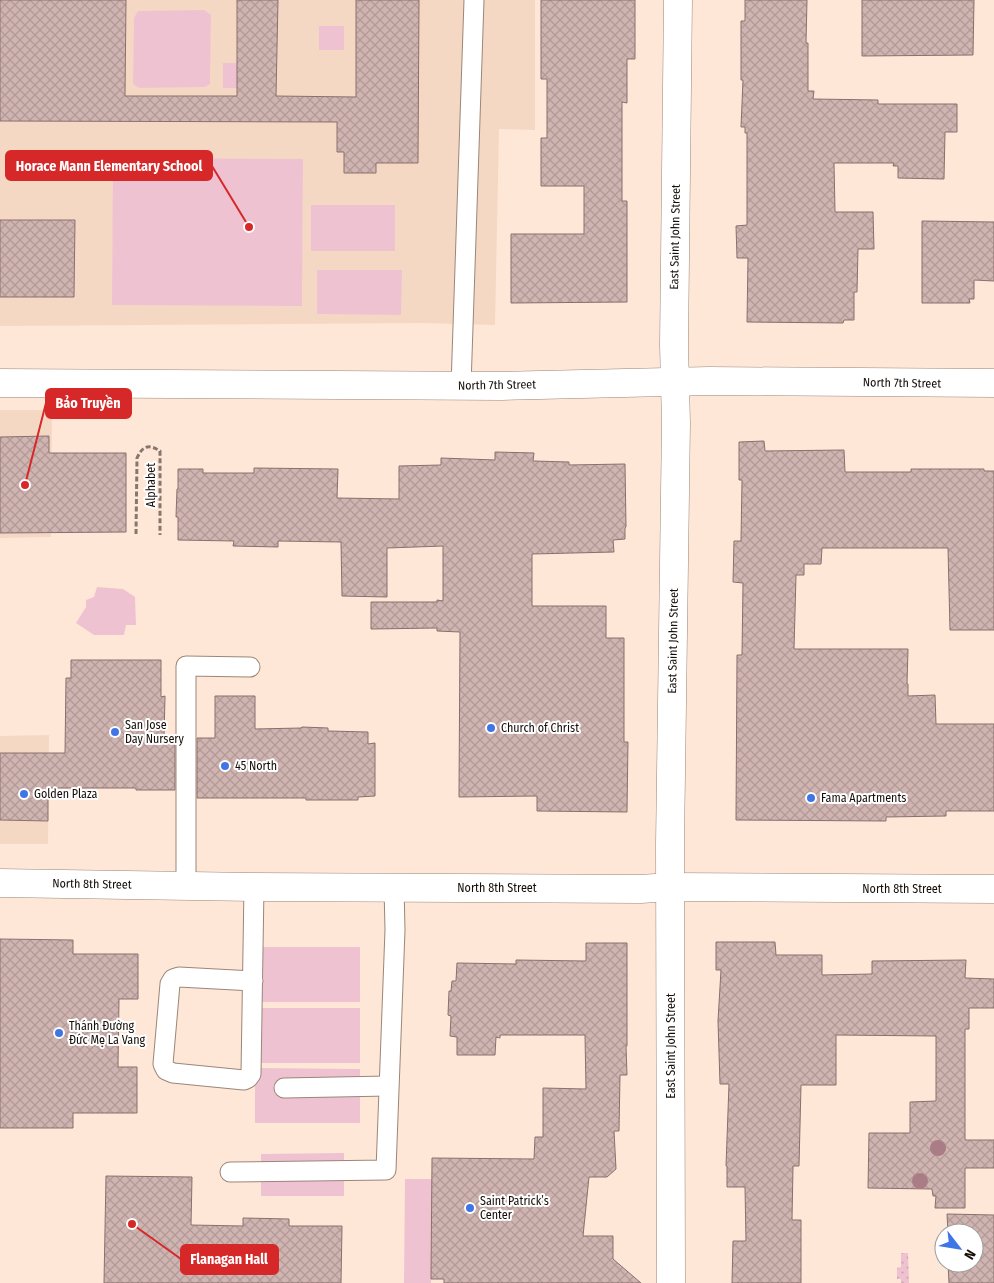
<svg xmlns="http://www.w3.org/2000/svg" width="994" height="1283" font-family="'Fira Sans Condensed',sans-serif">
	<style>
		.built { fill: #f5d8c4 }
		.grass { fill: url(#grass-dots) }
		.green { fill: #efc2d2 }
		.building { fill: url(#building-cross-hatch); stroke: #8a706d }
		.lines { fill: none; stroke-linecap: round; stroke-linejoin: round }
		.lane-casing { stroke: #9b8678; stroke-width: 21 }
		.street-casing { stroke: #9b8678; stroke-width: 29 }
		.secondary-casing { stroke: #9b8678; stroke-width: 29 }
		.path { stroke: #86776c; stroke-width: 3; stroke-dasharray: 5 2.5; stroke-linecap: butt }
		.lane { stroke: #fff; stroke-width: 19 }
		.street { stroke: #fff; stroke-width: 28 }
		.secondary { stroke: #fff; stroke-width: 28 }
		.tree { fill: #aa7c85 }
		.poi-dot { fill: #4075e5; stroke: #fff; stroke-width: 2 }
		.labels { text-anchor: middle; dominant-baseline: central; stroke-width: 4; stroke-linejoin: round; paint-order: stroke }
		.street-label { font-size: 12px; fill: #150d08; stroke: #fff }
		.poi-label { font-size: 12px; fill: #150d08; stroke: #fff; text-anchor: start }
		.leader { fill: none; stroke: #d62828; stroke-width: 2 }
		.callout-dot { fill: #d62828; stroke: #fff; stroke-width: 2 }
		.callout { fill: #d62828; stroke: #d62828; stroke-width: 2 }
		.callout-label { font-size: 14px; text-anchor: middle; font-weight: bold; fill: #fff }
	</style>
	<defs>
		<pattern id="grass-dots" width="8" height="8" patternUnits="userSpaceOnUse" patternTransform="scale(1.25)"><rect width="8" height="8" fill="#efc2d2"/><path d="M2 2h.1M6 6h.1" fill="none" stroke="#cca6b3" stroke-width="1.8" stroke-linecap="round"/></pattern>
		<pattern id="building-cross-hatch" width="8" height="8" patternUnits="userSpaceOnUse" patternTransform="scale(1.25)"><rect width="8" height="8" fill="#d0b4b1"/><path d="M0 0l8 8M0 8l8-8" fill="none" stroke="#b29a97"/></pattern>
	</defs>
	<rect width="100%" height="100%" fill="#fee7d7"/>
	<!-- built -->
	<g class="built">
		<polygon points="0,0 535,0 535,130 499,129 495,325 419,323 0,326"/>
		<polygon points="0,410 52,410 51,537 0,538"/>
		<polygon points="49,735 48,844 0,844 0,736"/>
	</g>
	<!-- grass -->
	<polygon class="grass" points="901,1253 908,1253 909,1283 901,1283 901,1279 897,1279 897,1268 901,1267"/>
	<!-- green -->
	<g class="green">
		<polygon points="204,10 211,15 210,84 205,87 139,88 133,84 134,18 138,11"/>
		<rect x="319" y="26" width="25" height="24"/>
		<polygon points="223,63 248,63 249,88 223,88"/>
		<polygon points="113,158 303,159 302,306 112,305"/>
		<rect x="311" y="205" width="84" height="46"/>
		<polygon points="317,270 402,270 401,315 317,314"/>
		<polygon points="97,587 123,589 135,597 136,625 126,625 124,635 94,635 76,623 86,607 86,600 94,597"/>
		<rect x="256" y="947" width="104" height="55"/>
		<rect x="255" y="1008" width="105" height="55"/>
		<polygon points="255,1068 360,1069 360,1123 255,1123"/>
		<polygon points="344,1153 344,1196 261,1196 261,1154"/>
		<polygon points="405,1179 432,1179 431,1283 404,1283"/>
	</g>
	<!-- building -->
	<g class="building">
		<polygon points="0,0 126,0 125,96 237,96 237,0 278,0 276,96 356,97 356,0 419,0 418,163 376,163 376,173 344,173 344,152 337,152 337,122 0,121"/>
		<polygon points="541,0 635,0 635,59 627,59 627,103 622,102 622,201 627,201 627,302 511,303 511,234 584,234 584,186 541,186 541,138 547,138 547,79 541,79"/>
		<polygon points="745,0 807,0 806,43 808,43 808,91 814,91 813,99 878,100 878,104 957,104 957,132 945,132 944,179 898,178 898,166 893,166 894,163 834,163 835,212 873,212 874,249 858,249 857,292 854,292 854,320 844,320 843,323 747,322 748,258 737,258 736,226 747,225 747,133 745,133 745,127 741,127 743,80 741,80 741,21 745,21"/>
		<polygon points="862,0 974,0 973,55 862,56"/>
		<polygon points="0,220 75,220 74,297 0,297"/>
		<polygon points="922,221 994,222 994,281 974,280 974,299 969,299 970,303 922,303"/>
		<polygon points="49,436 49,453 126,453 126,532 0,533 0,437"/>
		<polygon points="764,441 765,451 844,450 845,472 911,472 911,469 984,469 984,471 994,471 994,630 950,630 948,548 822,548 821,564 804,564 804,575 796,575 794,649 908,649 907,684 908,684 908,696 935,695 936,724 994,724 994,811 946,811 946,816 886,817 886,821 736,820 737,655 742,655 743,583 733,582 734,541 741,541 742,480 739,480 739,442"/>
		<polygon points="495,452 534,453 533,461 569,462 569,465 625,464 626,527 625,528 625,539 613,540 614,552 532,554 532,606 606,606 606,638 624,638 624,742 628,742 627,812 537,811 537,796 459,797 460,632 437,631 437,628 371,629 371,602 437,602 437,600 443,601 443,546 387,548 387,597 342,596 341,542 278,541 278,547 233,546 234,541 178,540 178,517 176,517 177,489 178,489 178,469 203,469 203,473 254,473 254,468 338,469 337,498 399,499 399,466 441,465 441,458 495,460"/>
		<polygon points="71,660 161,660 161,697 165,696 164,738 175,738 175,790 136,790 136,788 48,788 48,821 0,820 0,753 65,753 66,678 71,678"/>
		<polygon points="215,696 255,696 255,729 301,728 302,727 328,728 328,731 368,732 368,744 375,743 375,796 358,797 358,800 306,800 306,798 197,798 197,738 215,738"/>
		<polygon points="0,939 73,940 73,954 138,954 138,999 119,999 118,1067 137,1067 137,1113 73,1113 73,1128 0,1128"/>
		<polygon points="716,942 775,942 776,955 822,955 822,975 872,974 872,961 966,960 965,978 994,979 994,1008 969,1008 969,1029 965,1029 965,1140 994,1140 994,1168 965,1168 965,1208 935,1208 936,1196 933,1196 932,1189 868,1188 869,1133 910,1133 910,1102 936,1101 936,1036 836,1035 836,1085 801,1085 799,1166 793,1166 792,1220 801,1220 801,1283 732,1283 733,1241 746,1241 745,1187 727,1187 727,1166 726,1166 729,1084 720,1084 718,1021 721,970 716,970"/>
		<polygon points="586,943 627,943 627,1046 626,1046 627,1075 620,1075 619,1131 614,1131 616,1169 607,1177 589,1177 583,1236 613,1236 613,1259 641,1283 444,1283 444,1279 431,1279 432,1158 534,1159 535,1137 543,1137 543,1088 586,1089 585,1035 500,1035 500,1038 496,1037 495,1055 457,1055 457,1037 450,1036 451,1016 448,1015 449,991 451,991 452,981 456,981 457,963 516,964 516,960 586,961"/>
		<polygon points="106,1176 192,1177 191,1225 243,1226 243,1218 289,1219 289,1226 342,1226 341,1283 104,1283"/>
		<polygon points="947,1214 994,1215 994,1283 949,1283 948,1263 974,1263 974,1233 948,1233"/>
	</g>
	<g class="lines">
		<defs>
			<g id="lane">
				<polyline points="461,386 474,0"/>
				<polyline points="186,886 186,666 250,667"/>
				<polyline points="253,981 179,977 173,979 170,984 163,1064 166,1070 173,1073 244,1080 248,1078 251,1074 254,887"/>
				<polyline points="284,1088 388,1086"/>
				<polyline points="230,1172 386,1170 395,930 394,887"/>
			</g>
			<g id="street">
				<polyline points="0,883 254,887 641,889 670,887 994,889"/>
				<polyline points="671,1283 670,844 676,423 674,345 678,0"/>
			</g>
			<polyline id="secondary" points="0,383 501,386 709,381 994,383"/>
		</defs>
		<!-- lane casing -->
		<use href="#lane" class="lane-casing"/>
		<!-- street casing -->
		<use href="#street" class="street-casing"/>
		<!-- secondary casing -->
		<use href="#secondary" class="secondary-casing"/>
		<!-- path -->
		<path class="path" d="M136 534 137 458C142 447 148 443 160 451V535"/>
		<!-- lane -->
		<use href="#lane" class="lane"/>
		<!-- street -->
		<use href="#street" class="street"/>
		<!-- secondary -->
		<use href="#secondary" class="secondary"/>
	</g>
	<!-- trees -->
	<g class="tree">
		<circle cx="938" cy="1148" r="8"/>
		<circle cx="920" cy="1181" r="8"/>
	</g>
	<!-- markers -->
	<g class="poi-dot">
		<circle cx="491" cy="728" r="5"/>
		<circle cx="115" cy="732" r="5"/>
		<circle cx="225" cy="766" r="5"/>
		<circle cx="24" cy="794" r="5"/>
		<circle cx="811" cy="798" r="5"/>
		<circle cx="59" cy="1033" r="5"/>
		<circle cx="470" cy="1208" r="5"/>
	</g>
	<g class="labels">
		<!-- street labels -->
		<g class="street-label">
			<text transform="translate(675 237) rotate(-89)">East Saint John Street</text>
			<text transform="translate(902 383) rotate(1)">North 7th Street</text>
			<text transform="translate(497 385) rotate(-1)">North 7th Street</text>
			<text transform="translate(151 485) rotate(-90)">Alphabet</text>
			<text transform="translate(673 641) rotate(-89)">East Saint John Street</text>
			<text transform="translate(92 884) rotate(1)">North 8th Street</text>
			<text x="497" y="888">North 8th Street</text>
			<text x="902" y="889">North 8th Street</text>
			<text transform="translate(671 1046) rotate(-90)">East Saint John Street</text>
		</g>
		<!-- poi labels -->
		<g class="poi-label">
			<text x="125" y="725">San Jose<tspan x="125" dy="14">Day Nursery</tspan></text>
			<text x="501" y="728">Church of Christ</text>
			<text x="235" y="766">45 North</text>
			<text x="34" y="794">Golden Plaza</text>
			<text x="821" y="798">Fama Apartments</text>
			<text x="69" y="1026">Thánh Đường<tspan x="69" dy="14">Đức Mẹ La Vang</tspan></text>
			<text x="480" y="1201">Saint Patrick’s<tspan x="480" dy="14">Center</tspan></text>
		</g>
	</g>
	<!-- callouts -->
	<path class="leader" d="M249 227L212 166M25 485L46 403M132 1224L181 1259"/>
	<g class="callout-dot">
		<circle cx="249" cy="227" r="5"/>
		<circle cx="25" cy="485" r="5"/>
		<circle cx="132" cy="1224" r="5"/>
	</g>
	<g class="callout">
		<rect x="6" y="151" width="206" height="29" rx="5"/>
		<rect x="46" y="389" width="85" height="29" rx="5"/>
		<rect x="181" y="1245" width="97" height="29" rx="5"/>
	</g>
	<g class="callout-label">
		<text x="109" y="171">Horace Mann Elementary School</text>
		<text x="88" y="408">Bảo Truyền</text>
		<text x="229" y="1264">Flanagan Hall</text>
	</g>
	<!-- north arrow -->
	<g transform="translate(959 1248) rotate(121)"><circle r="24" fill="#ffffff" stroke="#a19e9c"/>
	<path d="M0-4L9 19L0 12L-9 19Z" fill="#4075e5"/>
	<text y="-8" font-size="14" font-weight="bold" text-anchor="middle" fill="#150d08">N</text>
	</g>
</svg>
